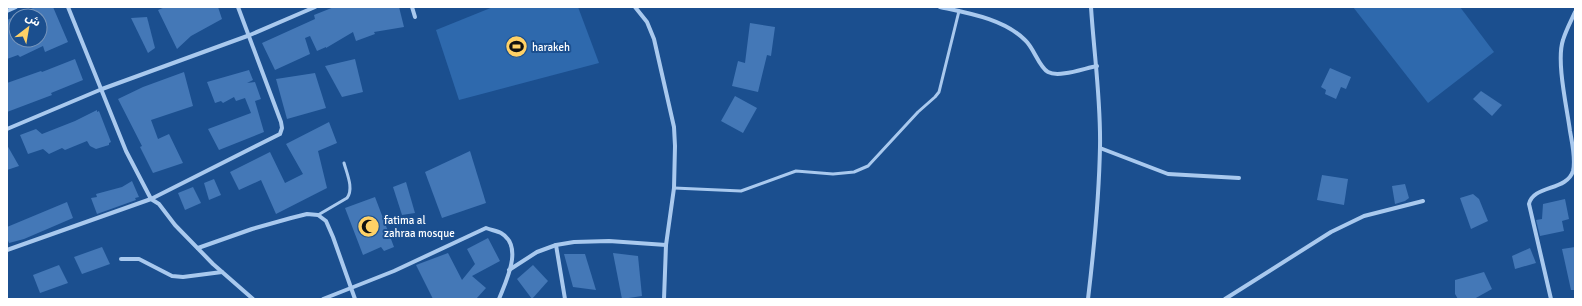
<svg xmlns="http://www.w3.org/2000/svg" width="1582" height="306" font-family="Signika,'Noto Sans Arabic',sans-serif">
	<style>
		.green { fill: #2e69ad }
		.building { fill: #4478b7; fill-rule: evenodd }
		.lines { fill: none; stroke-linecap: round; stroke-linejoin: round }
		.lane { stroke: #a9c9ee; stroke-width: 3 }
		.street { stroke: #a9c9ee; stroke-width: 4 }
		.labels { text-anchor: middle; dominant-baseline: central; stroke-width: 4; stroke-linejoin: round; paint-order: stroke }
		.poi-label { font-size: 11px; fill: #fff; stroke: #1b4f8f; text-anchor: start }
	</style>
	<rect width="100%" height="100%" fill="#1b4f8f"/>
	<!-- green -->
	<g class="green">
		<polygon points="493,7 578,7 599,63 459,100 436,30"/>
		<polygon points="1353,7 1460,7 1494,52 1428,103"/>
	</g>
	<!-- building -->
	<g class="building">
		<path d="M35 7H53L68 42 45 52 43 46 20 57 18 55 7 59V20ZM16 16H40V40H16Z"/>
		<polygon points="165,7 218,7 222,19 191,36 177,49 158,10"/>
		<polygon points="334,7 399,7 404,27 374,32 375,34 356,41 353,32 326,48 326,47 317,51 310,36 305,38 310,54 275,70 262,43 315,19 314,15"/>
		<polygon points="147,17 155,48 148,53 131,18"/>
		<polygon points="750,23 775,27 771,56 767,55 758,92 732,86 738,61 745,63"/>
		<polygon points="75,59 83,80 51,93 52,95 7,112 7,83 41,71 42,72"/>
		<polygon points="355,59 363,92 342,97 325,66"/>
		<polygon points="1330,68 1351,77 1346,89 1341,87 1336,99 1325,94 1326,90 1321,87"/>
		<polygon points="249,70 253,80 247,83 255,82 261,99 255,101 264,132 219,150 208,129 251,113 245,98 236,101 234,97 223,103 221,101 215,103 207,82"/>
		<polygon points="184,72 193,106 151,120 158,139 169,134 183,163 153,173 140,147 142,146 118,99 143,87"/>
		<polygon points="315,73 326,108 287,119 276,79"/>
		<polygon points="1481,91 1502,105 1492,116 1473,99"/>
		<polygon points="735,96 757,108 743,133 721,121"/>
		<polygon points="97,110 97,112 99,111 111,142 109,143 109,145 96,149 90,146 87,141 65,150 62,148 49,154 43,149 28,154 20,135 36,129 42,134 75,121"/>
		<polygon points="329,122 337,143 318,151 327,188 276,214 261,180 239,190 230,172 270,152 285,183 303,174 286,144"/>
		<polygon points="7,145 19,166 7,170"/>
		<polygon points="470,151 486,203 442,218 425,172"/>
		<polygon points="1322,175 1348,179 1344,205 1317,200"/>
		<polygon points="214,179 221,195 209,200 204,183"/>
		<polygon points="132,181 139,197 135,198 136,200 97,214 91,198 97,197 96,194 122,187"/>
		<polygon points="406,182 415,213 402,215 393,187"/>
		<polygon points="1405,184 1409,198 1405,201 1395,204 1392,186"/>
		<polygon points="193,187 201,203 185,210 178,193"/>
		<polygon points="1473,194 1479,199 1488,221 1471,229 1460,198"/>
		<polygon points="375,197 394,247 384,251 381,247 363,255 345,208"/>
		<polygon points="1565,199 1569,219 1562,221 1564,231 1540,236 1536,220 1542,219 1543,204"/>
		<polygon points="67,202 73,218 24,239 9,243 7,238 7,227"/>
		<polygon points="488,238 500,261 472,276 486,288 476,299 433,299 416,265 448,253 462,280 475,264 467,249"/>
		<polygon points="102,247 110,264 82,274 74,257"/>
		<polygon points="1575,247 1575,290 1571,290 1562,249"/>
		<polygon points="1530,248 1536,263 1515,269 1512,256"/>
		<polygon points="613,253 638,256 642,296 622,299"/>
		<polygon points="564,254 585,254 596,290 573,287"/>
		<polygon points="59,265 68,283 40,293 33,275"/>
		<polygon points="533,265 548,281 532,299 517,279"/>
		<polygon points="1484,272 1492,289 1474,299 1458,299 1455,294 1455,280"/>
	</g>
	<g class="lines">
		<!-- lane -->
		<g class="lane">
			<polyline points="674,188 741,191 796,171 833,174 854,172 868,166 918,112 935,97 939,92 959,11"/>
			<path d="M318 215 347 198C354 189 347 174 344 163"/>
		</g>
		<!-- street -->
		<g class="street">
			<polyline points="68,7 126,151 151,199 159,204 175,225 213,264 253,299"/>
			<polyline points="412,7 415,17"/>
			<polyline points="635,7 647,22 654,39 674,127 675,146 674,188 666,245 664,299"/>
			<path d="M940 7C968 13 1004 19 1025 40 1034 48 1039 67 1048 72 1059 78 1085 68 1097 66"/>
			<polyline points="7,11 16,7"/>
			<polyline points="7,129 102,89 250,35 315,7"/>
			<polyline points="1100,148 1168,174 1239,178"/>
			<polyline points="556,245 565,299"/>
			<polyline points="198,248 252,229 291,218 307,214 318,215 326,221 333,237 355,299"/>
			<polyline points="7,250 151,199 280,134 282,128 281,122 238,7"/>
			<polyline points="121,259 139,259 172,276 183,277 222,272"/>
			<polyline points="509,270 537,252 556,245 574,242 609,241 666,245"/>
			<path d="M323 299 394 271 486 228C491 230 497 231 501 233 524 246 506 281 499 299"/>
			<path d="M1088 299C1094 249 1099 198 1100 147 1101 100 1094 54 1091 7"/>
			<polyline points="1225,299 1331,232 1364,216 1423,201"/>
			<path d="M1551 299 1529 204C1533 185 1567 191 1573 171 1576 159 1572 143 1570 131 1567 108 1556 61 1563 40 1566 30 1571 21 1575 12"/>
		</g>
	</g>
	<!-- icons -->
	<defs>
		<symbol id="stadium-disc" viewBox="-11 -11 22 22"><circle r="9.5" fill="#ffd166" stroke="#1b4f8f"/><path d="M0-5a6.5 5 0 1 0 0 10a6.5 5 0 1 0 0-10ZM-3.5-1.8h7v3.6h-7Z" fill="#111"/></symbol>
		<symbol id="mosque-disc" viewBox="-11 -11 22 22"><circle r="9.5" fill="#ffd166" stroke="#1b4f8f"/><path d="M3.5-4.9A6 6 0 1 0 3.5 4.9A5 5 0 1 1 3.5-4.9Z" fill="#111"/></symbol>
	</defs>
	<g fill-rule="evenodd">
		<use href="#stadium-disc" x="504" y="34" width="25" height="25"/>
		<use href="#mosque-disc" x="356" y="214" width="25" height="25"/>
	</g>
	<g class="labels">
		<!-- poi labels -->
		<g class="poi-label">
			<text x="532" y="47">harakeh</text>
			<text x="384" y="220">fatima al<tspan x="384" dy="13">zahraa mosque</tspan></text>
		</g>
	</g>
	<!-- border -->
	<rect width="1582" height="306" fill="none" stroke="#ffffff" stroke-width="16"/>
	<!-- north arrow -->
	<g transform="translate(28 28) rotate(31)"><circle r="19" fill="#1b4f8f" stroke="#7695bc"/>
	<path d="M0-3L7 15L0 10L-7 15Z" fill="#ffd166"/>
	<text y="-6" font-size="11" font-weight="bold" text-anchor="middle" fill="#ffffff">ش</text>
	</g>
</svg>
